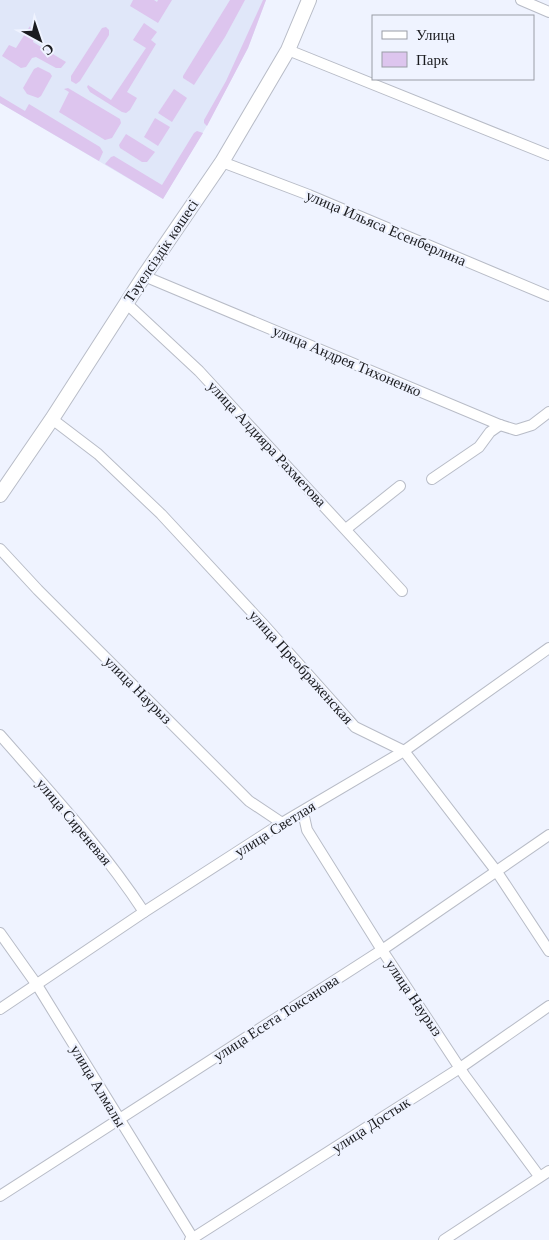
<svg xmlns="http://www.w3.org/2000/svg" width="549" height="1240" font-family="Georgia,serif">
	<style>
		.built { fill: #e0e7f9 }
		.green { fill: #ddc5ee }
		.lines { fill: none; stroke-linecap: round; stroke-linejoin: round }
		.minor-casing { stroke: #b8bcc7; stroke-width: 12 }
		.secondary-casing { stroke: #b8bcc7; stroke-width: 16 }
		.minor { stroke: #fff; stroke-width: 10 }
		.secondary { stroke: #fff; stroke-width: 14 }
		.labels { text-anchor: middle; dominant-baseline: central; stroke-width: 4.5; stroke-linejoin: round; paint-order: stroke }
		.street-label { font-size: 15px; fill: #1b1c20; stroke: #eff3ff }
	</style>
	<rect width="100%" height="100%" fill="#eff3ff"/>
	<!-- built -->
	<polygon class="built" points="0,0 266,0 248,48 205,129 163,199 0,103"/>
	<!-- green -->
	<g class="green">
		<polygon points="133,0 154,0 157,2 158,0 172,0 158,23 130,6"/>
		<polygon points="230,0 245,0 225,37 194,85 183,78 183,76"/>
		<polygon points="263,0 266,0 248,48 207,126 204,123 204,120 226,81"/>
		<polygon points="144,23 157,32 151,40 156,44 127,92 137,98 130,110 126,113 122,112 90,92 87,87 88,85 111,100 146,48 133,40"/>
		<polygon points="30,26 34,39 33,42 66,62 61,68 56,68 36,57 32,58 26,67 21,68 2,56 9,45 16,48"/>
		<polygon points="102,28 106,27 109,30 109,35 80,81 76,84 71,81 71,76"/>
		<polygon points="38,67 50,73 52,76 41,96 38,98 27,94 23,88 34,69"/>
		<polygon points="68,88 120,119 121,123 112,138 105,140 59,112 69,92 64,89"/>
		<polygon points="174,89 187,98 172,122 158,113"/>
		<polygon points="0,96 25,111 29,104 100,147 103,152 99,161 0,103"/>
		<polygon points="155,118 170,127 158,146 144,137"/>
		<polygon points="197,131 203,133 163,199 105,164 111,157 114,156 162,185 194,133"/>
		<polygon points="126,134 155,152 147,162 142,162 120,148 119,145"/>
	</g>
	<g class="lines">
		<defs>
			<g id="minor">
				<polyline points="521,0 549,12"/>
				<polyline points="288,50 549,155"/>
				<polyline points="222,162 309,195 549,296"/>
				<polyline points="144,276 500,425 516,430 532,425 549,412"/>
				<polyline points="126,303 199,371 402,591"/>
				<polyline points="52,419 98,454 161,514 264,625 355,727 404,751 497,872 549,951"/>
				<polyline points="432,479 479,447 490,432 500,425"/>
				<polyline points="346,529 400,486"/>
				<polyline points="0,549 38,590 249,801 282,823"/>
				<path d="M0 735C50 792 102 848 144 912"/>
				<polyline points="303,812 307,830 382,950 465,1076 539,1176"/>
				<polyline points="0,933 37,985 194,1240"/>
				<polyline points="0,1009 144,912 282,823 404,751 549,648"/>
				<polyline points="0,1196 382,950 549,835"/>
				<polyline points="190,1240 460,1068 549,1006"/>
				<polyline points="444,1240 549,1171"/>
			</g>
			<polyline id="secondary" points="0,495 52,419 144,276 222,162 288,50 309,0"/>
		</defs>
		<!-- minor casing -->
		<use href="#minor" class="minor-casing"/>
		<!-- secondary casing -->
		<use href="#secondary" class="secondary-casing"/>
		<!-- minor -->
		<use href="#minor" class="minor"/>
		<!-- secondary -->
		<use href="#secondary" class="secondary"/>
	</g>
	<g class="labels">
		<!-- street labels -->
		<g class="street-label">
			<text transform="translate(386 228) rotate(23)">улица Ильяса Есенберлина</text>
			<text transform="translate(161 251) rotate(-56)">Тәуелсіздік көшесі</text>
			<text transform="translate(347 361) rotate(23)">улица Андрея Тихоненко</text>
			<text transform="translate(267 444) rotate(47)">улица Алдияра Рахметова</text>
			<text transform="translate(301 667) rotate(48)">улица Преображенская</text>
			<text transform="translate(138 690) rotate(45)">улица Наурыз</text>
			<text transform="translate(74 822) rotate(50)">улица Сиреневая</text>
			<text transform="translate(275 829) rotate(-32)">улица Светлая</text>
			<text transform="translate(414 998) rotate(56)">улица Наурыз</text>
			<text transform="translate(276 1018) rotate(-33)">улица Есета Токсанова</text>
			<text transform="translate(98 1086) rotate(59)">улица Алмалы</text>
			<text transform="translate(371 1125) rotate(-33)">улица Достык</text>
		</g>
	</g>
	<!-- legend -->
	<rect x="372" y="15" width="162" height="65" fill="#eff3ff" stroke="#9a9da6"/>
	<rect x="382" y="31" width="25" height="8" fill="#ffffff" stroke="#9a9da6"/>
	<text x="416" y="40" font-size="15" fill="#1b1c20">Улица</text>
	<rect x="382" y="52" width="25" height="15" fill="#ddc5ee" stroke="#9a9da6"/>
	<text x="416" y="65" font-size="15" fill="#1b1c20">Парк</text>
	<!-- north arrow -->
	<g transform="translate(40 40) rotate(140)" stroke="#eff3ff" stroke-width="4" paint-order="stroke">
	<path d="M0-4L9 19L0 12L-9 19Z" fill="#1b1c20"/>
	<text y="-8" font-size="14" font-weight="bold" text-anchor="middle" fill="#1b1c20">С</text>
	</g>
</svg>
